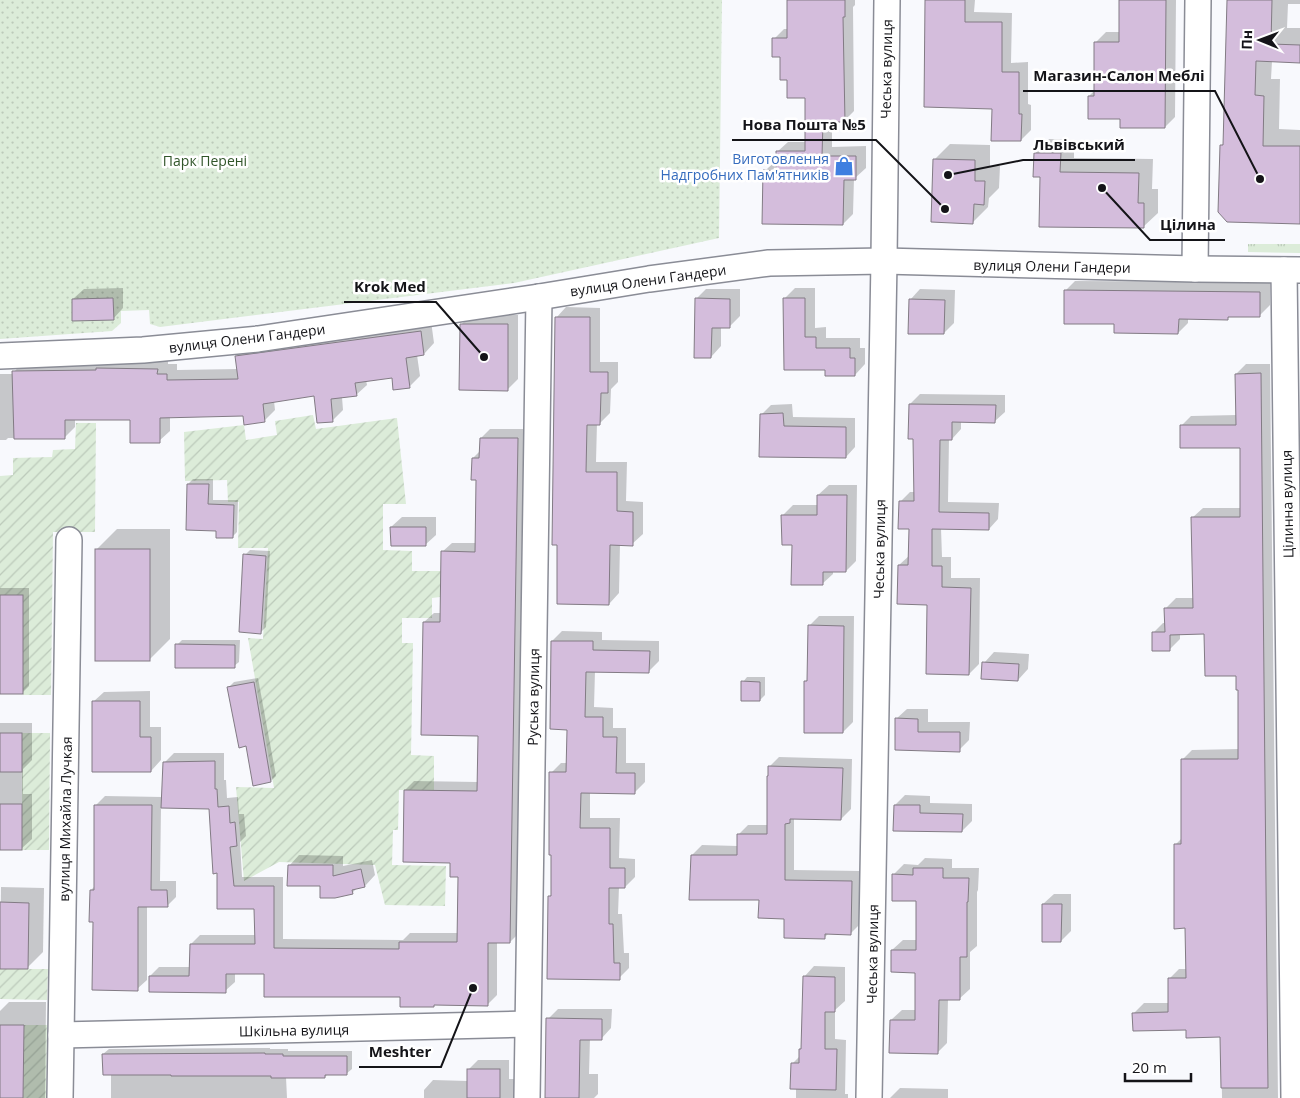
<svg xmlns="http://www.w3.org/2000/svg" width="1300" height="1098" font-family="'Open Sans',sans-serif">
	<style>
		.grass { fill: url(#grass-tufts) }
		.park { fill: url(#park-dots) }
		.garden { fill: url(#garden-furrows) }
		.shadow { fill: #0003 }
		.building { fill: #d4bddc; stroke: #827b84 }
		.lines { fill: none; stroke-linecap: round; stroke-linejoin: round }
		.street-casing { stroke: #8a8c96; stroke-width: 28 }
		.street { stroke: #fff; stroke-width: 25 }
		.labels { text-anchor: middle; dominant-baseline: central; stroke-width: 5; stroke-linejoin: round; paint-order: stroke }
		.street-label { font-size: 14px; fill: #141418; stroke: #fff }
		.shop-label { font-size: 14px; fill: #366cbe; stroke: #fff; text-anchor: end }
		.park-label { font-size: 14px; fill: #31552a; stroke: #fff }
		.leader { fill: none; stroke: #141418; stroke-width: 2 }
		.callout-dot { fill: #141418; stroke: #fff; stroke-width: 2 }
		.callout-label { font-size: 15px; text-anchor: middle; font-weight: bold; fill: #141418; stroke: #fff; stroke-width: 5; stroke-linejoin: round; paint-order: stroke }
	</style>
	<defs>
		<pattern id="grass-tufts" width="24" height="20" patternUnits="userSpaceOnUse" patternTransform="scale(1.25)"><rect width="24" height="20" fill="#dcecd9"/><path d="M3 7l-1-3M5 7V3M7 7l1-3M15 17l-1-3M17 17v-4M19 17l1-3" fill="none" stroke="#bccaba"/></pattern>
		<pattern id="park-dots" width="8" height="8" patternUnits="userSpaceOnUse" patternTransform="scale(1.25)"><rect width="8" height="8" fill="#dcecd9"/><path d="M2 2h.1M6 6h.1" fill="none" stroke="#bccaba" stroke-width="1.8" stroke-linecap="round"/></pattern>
		<pattern id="garden-furrows" width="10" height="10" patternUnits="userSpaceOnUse" patternTransform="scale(1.25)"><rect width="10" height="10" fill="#dcecd9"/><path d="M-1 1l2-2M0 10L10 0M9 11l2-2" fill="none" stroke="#bccaba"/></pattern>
	</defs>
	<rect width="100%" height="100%" fill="#f8f9fd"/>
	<!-- grass -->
	<polygon class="grass" points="1248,244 1300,244 1300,253 1248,252"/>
	<!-- park -->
	<polygon class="park" points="0,0 722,0 719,238 514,283 160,327 150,324 149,310 121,311 121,323 112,331 0,339"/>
	<!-- garden -->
	<g class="garden">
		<polygon points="313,415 316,429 397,418 406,504 383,504 383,550 412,551 412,571 441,571 440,597 432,598 432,618 402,618 402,643 413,643 411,755 434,756 434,790 399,790 398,830 393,830 392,865 446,866 445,906 385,905 375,865 279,862 244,881 236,787 274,788 248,638 263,639 268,548 238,548 239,502 228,502 227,480 185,481 184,432 244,425 246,440 277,435 275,421"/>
		<polygon points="76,423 96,423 95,532 53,532 51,695 23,695 23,595 0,595 0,476 13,475 13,458 52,457 53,450 75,449"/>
		<polygon points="22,733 50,733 49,850 22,850"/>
		<polygon points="0,969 48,969 47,1000 0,999"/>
		<polygon points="24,1025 47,1025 46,1098 23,1098"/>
	</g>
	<!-- shadow -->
	<g class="shadow">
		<polygon points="789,0 855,0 855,5 853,7 854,111 844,121 832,121 832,147 866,146 866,168 855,178 854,178 853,214 843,224 765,171 775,161 778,161 777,152 788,142 807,142 807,96 788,79 781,56 774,39 784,29 788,29"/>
		<polygon points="927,0 975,0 974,12 1012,13 1011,63 1028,62 1028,104 1031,105 1031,130 1021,140 993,108"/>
		<polygon points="1121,0 1176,0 1175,117 1165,127 1121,117 1089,96 1095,90 1096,42 1106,32 1120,32"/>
		<polygon points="1228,0 1300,0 1300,4 1288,4 1287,28 1300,28 1300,61 1272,61 1271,79 1280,79 1279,129 1300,130 1300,222 1221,146 1224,143"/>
		<polygon points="1049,139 1074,140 1074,158 1153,159 1152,189 1158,189 1158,213 1143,227 1041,176 1035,153"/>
		<polygon points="950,144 990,145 990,166 1000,166 999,188 989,198 988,207 973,222 934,160"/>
		<polygon points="1075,281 1270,282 1270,305 1260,315 1231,315 1227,319 1188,318 1188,323 1178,333 1115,323 1065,291"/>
		<polygon points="123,288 123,308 113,319 73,299 84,289"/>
		<polygon points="795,288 815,288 815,328 826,327 826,338 860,338 860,348 865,348 865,364 855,375 826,369 785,369 785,298"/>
		<polygon points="706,289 740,289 740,316 729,327 721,327 721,346 711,357 696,299"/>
		<polygon points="920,289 955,290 954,323 944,333 910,300"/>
		<polygon points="566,307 600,308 600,362 618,362 618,382 611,389 610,413 600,423 597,423 596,462 627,462 626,501 643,502 643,534 632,544 620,544 619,593 609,604 556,318"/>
		<polygon points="471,314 518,315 518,379 508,389 461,325"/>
		<polygon points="431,321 434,343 424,354 417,355 420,376 410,386 393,377 366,380 367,385 356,395 342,397 343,410 333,420 316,395 274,401 275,410 264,421 244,414 170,416 170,431 159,441 131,418 75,418 75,427 64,438 8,438 6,440 0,440 0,374 14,374 14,372 24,361 168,359 168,364 177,364 177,370 238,369 236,357 247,346"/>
		<polygon points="1246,364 1270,364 1278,1098 1222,1098 1221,1036 1188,1029 1134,1013 1144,1003 1169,1003 1169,979 1179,969 1187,969 1186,927 1175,845 1182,838 1182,760 1192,750 1239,749 1239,689 1237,675 1205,633 1180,633 1180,639 1170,649 1153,633 1163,623 1166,623 1166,608 1176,598 1194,598 1192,518 1203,508 1241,508 1241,447 1181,426 1191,416 1237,415 1236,374"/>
		<polygon points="920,394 1005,395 1005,412 995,421 961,421 961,429 952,439 949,439 948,502 999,503 998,519 989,529 941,528 942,557 951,557 951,578 980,578 979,664 969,674 929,603 899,565 910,555 910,528 900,502 910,492 915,492 915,438 910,404"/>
		<polygon points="792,404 793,417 855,418 855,447 846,457 761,415 771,405"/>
		<polygon points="490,429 527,429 519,933 510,942 497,942 497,995 487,1005 402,996 265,973 235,973 235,982 225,991 150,976 159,967 191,967 191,944 200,935 256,935 255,908 218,872 210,808 161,807 160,881 176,881 176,897 167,906 147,906 147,980 137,989 94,921 91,890 95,886 96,805 105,796 163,797 164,763 174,753 224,753 224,780 226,780 227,798 238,797 239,814 244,814 246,836 240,842 242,877 283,877 283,939 403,940 410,933 459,933 460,876 405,790 414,781 478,782 479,734 424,622 434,613 441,613 442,552 452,543 477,543 478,479 473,458 481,450 481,438"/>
		<polygon points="193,479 213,479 213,500 238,500 237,532 232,537 218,530 188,484"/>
		<polygon points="829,485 857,485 856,561 846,571 833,571 833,574 822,584 793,543 783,515 793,505 818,505 818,495"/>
		<polygon points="402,517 436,517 436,535 425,545 391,527"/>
		<polygon points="117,529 170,529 170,639 149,660 96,550"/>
		<polygon points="250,550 270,551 266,627 261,632 245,555"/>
		<polygon points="0,588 29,588 29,686 22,693 0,693"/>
		<polygon points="819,616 854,616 853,722 843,732 806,681 808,679 809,626"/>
		<polygon points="562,631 602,632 602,640 659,641 659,661 649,671 595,671 594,707 613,708 613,728 626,728 626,763 645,763 645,782 635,792 590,792 590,818 620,818 619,858 635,859 635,877 625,887 619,887 618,914 622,914 624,953 629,953 629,968 619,978 549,897 553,893 551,773 561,763 568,763 568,728 552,641"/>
		<polygon points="182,640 240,640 239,662 234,666 177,645"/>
		<polygon points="994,652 1029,654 1028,669 1018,680 984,663"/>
		<polygon points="747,677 765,677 765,695 760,700 743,682"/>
		<polygon points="258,678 276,776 271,781 247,745 229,687 234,682"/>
		<polygon points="150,691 150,727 161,727 161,760 151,771 93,702 104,692"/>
		<polygon points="907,709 928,709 928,722 970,722 969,740 959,750 896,749 896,719"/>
		<polygon points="0,723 32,723 32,760 23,769 23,794 32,794 32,839 21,849 0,849"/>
		<polygon points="779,757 852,759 851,809 841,819 794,818 794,870 861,871 860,924 850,934 829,933 824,938 786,918 760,899 692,855 702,845 738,846 738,835 748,825 768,825 769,767"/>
		<polygon points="905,795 930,796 930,803 972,804 972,821 962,831 895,805"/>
		<polygon points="299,855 343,856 343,866 372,860 375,875 365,886 358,887 352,893 321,885 289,866"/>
		<polygon points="925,858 952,859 952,868 979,868 978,890 977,892 977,946 970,952 970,989 959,999 948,999 947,1043 937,1053 891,1020 902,1010 916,1010 916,971 892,950 903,940 918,940 917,900 894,874 904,864 918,865"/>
		<polygon points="1,887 44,888 43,952 27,968 0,967"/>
		<polygon points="1054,894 1071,894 1071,931 1061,941 1043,904"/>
		<polygon points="814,966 845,967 845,1001 835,1010 835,1039 846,1040 845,1094 848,1094 848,1098 796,1098 796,1088 792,1064 800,1056 800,1049 803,1046 804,977"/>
		<polygon points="9,1002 46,1002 45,1098 0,1098 0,1011"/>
		<polygon points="558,1009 612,1009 611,1028 601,1039 590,1038 589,1074 598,1074 598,1094 594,1098 547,1098 548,1019"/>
		<polygon points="270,1048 270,1049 288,1049 288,1051 352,1051 352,1069 346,1074 328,1074 325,1077 286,1077 287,1098 111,1098 111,1074 103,1054 109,1049"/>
		<polygon points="478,1060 509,1060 509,1079 515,1079 514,1098 424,1098 424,1090 433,1080 468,1081 469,1069"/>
		<polygon points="900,1088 948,1089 948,1098 890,1098"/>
	</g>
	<!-- building -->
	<g class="building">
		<polygon points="787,0 845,0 845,17 843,17 845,122 823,122 822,156 856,156 856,180 844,180 843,225 762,224 763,170 776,171 776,151 805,151 805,98 787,98 787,80 780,80 780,57 772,57 772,38 787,38"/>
		<polygon points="925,0 965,0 965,22 1002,22 1002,72 1019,72 1019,114 1022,114 1021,141 991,141 992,109 924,107"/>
		<polygon points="1119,0 1166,0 1165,128 1120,128 1120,119 1088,119 1088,96 1094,96 1094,42 1119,42"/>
		<polygon points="1227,0 1272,0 1271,44 1300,45 1300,63 1256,61 1255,95 1264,96 1263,146 1300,146 1300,224 1227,222 1218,212 1220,145 1223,145"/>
		<polygon points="1034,153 1061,153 1060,172 1139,173 1138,203 1144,203 1144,228 1039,227 1040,177 1033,177"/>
		<polygon points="933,159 975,160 975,181 985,181 984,205 974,204 973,224 931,222"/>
		<polygon points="1064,290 1260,292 1260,317 1228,317 1228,320 1179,319 1178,334 1114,333 1114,324 1064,324"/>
		<polygon points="113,298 114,320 72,321 72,299"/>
		<polygon points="695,298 730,299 730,328 712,328 711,358 694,358"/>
		<polygon points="783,298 805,298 805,337 816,337 816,348 850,348 850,358 855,358 855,376 825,376 825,370 784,370"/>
		<polygon points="909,299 945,300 944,334 908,334"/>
		<polygon points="555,317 590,317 590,372 608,372 608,393 601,393 600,425 587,425 586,472 617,472 617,511 633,512 633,546 610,545 609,605 557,604 557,545 552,545"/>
		<polygon points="460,324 508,324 508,391 459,390"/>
		<polygon points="421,331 424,355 406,358 410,388 393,390 392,378 355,383 357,396 331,399 333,422 317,423 314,396 263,404 265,422 244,425 243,416 160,418 160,443 130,443 130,420 65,420 65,439 14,439 12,371 96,370 96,368 158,369 157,374 167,374 167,380 238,379 235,356"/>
		<polygon points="1261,373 1268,1088 1221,1088 1220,1037 1186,1038 1186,1030 1133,1031 1132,1013 1168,1012 1168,978 1186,978 1185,928 1174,929 1174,844 1181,844 1181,759 1238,759 1238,690 1236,690 1236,676 1205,676 1204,634 1170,635 1170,651 1152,651 1152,632 1165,632 1164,608 1193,608 1191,517 1240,517 1240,448 1180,448 1180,425 1236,425 1235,374"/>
		<polygon points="909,404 996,405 995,423 952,422 952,440 940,440 939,512 989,513 989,530 932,529 932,566 942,566 942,587 971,588 969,675 926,674 927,605 897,604 898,565 908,565 909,529 898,529 899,501 914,501 913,439 908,439"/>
		<polygon points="783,413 784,426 846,427 846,458 759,457 760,414"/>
		<polygon points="480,438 518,438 510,943 488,943 488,1006 434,1005 434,1007 400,1007 400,997 264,997 264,974 226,974 226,993 149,992 149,976 189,976 190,944 255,944 254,909 217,909 217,873 213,874 209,809 161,808 163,762 215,761 215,789 217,789 218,807 229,806 230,823 235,822 237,846 230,847 234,886 274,886 274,948 399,949 399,942 457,942 458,877 450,877 450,863 403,862 404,790 477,791 478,736 421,735 423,622 440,622 441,551 475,552 476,480 471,480 472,458 479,458"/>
		<polygon points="187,484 209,484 208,504 234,505 233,538 216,538 216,531 186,530"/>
		<polygon points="817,495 847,495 846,572 823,572 823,585 791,585 792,545 782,545 781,515 817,515"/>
		<polygon points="390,527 426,527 426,546 391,546"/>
		<rect x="95" y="549" width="55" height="112"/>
		<polygon points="243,554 266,556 261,634 239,632"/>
		<rect x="0" y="595" width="23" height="99"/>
		<polygon points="808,625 844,626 843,733 804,733 804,681 807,681"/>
		<polygon points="551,641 593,641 593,650 650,651 649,673 586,672 585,717 603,717 603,737 617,737 616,773 635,773 635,794 581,793 580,828 610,828 610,868 625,868 625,888 609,888 609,924 613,924 614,963 620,963 620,980 547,979 548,896 551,896 551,855 549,855 549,772 566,772 567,730 550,729"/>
		<polygon points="175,644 235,645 235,668 175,668"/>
		<polygon points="982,662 1019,664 1018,681 981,679"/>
		<polygon points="741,681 760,682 760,701 741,701"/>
		<polygon points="254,682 271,782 253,786 246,746 239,748 227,687"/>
		<polygon points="92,701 140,701 140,737 151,737 151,772 92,772"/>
		<polygon points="895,718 918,719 918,732 960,732 960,752 895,750"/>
		<rect x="0" y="733" width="22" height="39"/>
		<polygon points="768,766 843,768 841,820 790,819 790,823 785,824 785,880 852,881 851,935 825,934 825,939 784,938 784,919 758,918 759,900 689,900 691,855 737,855 737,834 767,834 767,776 768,776"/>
		<rect x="0" y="804" width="22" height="46"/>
		<polygon points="94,805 152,805 151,890 167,890 168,907 138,907 138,991 92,990 93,922 89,922 90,890 94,890"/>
		<polygon points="894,805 920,805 920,813 963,814 962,832 893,831"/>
		<polygon points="288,865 333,865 333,876 361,869 365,887 352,890 353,894 335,898 320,898 320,886 287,886"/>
		<polygon points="913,868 943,868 943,878 969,878 968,902 967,902 967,957 960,957 960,1000 939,1000 938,1054 889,1053 890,1020 915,1020 915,973 891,972 891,950 916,950 916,901 892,901 892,874 913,875"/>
		<polygon points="0,902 29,903 28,969 0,969"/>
		<polygon points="1042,904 1062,904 1061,942 1042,942"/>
		<polygon points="803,976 835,977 835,1012 825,1012 825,1049 837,1049 836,1090 790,1089 791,1063 799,1063 799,1049 801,1049"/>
		<polygon points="546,1018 602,1019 602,1040 580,1040 579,1098 545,1098"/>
		<polygon points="0,1025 24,1025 23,1098 0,1098"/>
		<polygon points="265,1053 265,1054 283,1054 283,1056 347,1056 347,1075 325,1075 325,1078 271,1078 271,1076 171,1076 171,1075 103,1075 102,1054"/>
		<rect x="467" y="1069" width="33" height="29"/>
	</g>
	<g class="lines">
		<defs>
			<g id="street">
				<polyline points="1195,269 1198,0"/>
				<polyline points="1284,270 1294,1098"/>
				<polyline points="0,356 143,350 258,339 539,297 649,279 769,263 884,261 1195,269 1300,270"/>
				<polyline points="61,1035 527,1024"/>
				<polyline points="60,1098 69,540"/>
				<polyline points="527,1098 539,297"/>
				<polyline points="869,1098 884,261 887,0"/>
			</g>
		</defs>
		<!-- street casing -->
		<use href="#street" class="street-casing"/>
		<!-- street -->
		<use href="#street" class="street"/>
	</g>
	<!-- icons -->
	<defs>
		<symbol id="shop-bare" viewBox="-9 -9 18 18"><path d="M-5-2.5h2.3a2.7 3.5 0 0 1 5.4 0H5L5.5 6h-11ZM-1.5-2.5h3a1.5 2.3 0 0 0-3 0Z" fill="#3f7fe0" stroke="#fff" stroke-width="2.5" paint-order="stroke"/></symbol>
	</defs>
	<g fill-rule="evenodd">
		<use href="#shop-bare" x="830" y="152" width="28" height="28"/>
	</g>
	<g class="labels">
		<!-- street labels -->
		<g class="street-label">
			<text transform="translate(886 69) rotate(-89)">Чеська вулиця</text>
			<text transform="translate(1052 266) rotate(1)">вулиця Олени Гандери</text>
			<text transform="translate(648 280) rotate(-8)">вулиця Олени Гандери</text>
			<text transform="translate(247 338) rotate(-7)">вулиця Олени Гандери</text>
			<text transform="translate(1287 504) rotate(-91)">Цілинна вулиця</text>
			<text transform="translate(879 549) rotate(-89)">Чеська вулиця</text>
			<text transform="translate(533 697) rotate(-89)">Руська вулиця</text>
			<text transform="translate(65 819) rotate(-89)">вулиця Михайла Лучкая</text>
			<text transform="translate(872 954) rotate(-89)">Чеська вулиця</text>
			<text transform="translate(294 1030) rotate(-1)">Шкільна вулиця</text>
		</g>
		<!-- shop labels -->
		<g class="shop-label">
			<text x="829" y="158">Виготовлення<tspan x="829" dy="16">Надгробних Пам'ятників</tspan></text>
		</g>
		<!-- park labels -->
		<g class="park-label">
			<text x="205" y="160">Парк Перені</text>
		</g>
	</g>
	<!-- callouts -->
	<path class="leader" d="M1260 179L1215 91H1023M945 209L876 140H732M948 175L1023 160H1135M1102 188L1150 240H1225M484 357L436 302H344M473 988L441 1067H359"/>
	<g class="callout-dot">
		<circle cx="1260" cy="179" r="5"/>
		<circle cx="945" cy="209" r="5"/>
		<circle cx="948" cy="175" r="5"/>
		<circle cx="1102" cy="188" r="5"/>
		<circle cx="484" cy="357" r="5"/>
		<circle cx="473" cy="988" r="5"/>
	</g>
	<g class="callout-label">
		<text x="1119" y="81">Магазин-Салон Меблі</text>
		<text x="804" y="130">Нова Пошта №5</text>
		<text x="1079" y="150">Львівський</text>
		<text x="1188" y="230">Цілина</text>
		<text x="390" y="292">Krok Med</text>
		<text x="400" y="1057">Meshter</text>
	</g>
	<!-- north arrow -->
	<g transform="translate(1260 40) rotate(271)" stroke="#ffffff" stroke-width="4" paint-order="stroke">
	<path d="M0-4L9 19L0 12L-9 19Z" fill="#141418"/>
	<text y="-8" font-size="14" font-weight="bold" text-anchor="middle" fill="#141418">Пн</text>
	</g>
	<!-- scale -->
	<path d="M1125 1073v8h66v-8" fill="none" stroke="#141418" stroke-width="2.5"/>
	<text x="1132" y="1073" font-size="15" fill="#141418" stroke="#ffffff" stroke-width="4" paint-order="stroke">20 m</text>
</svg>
